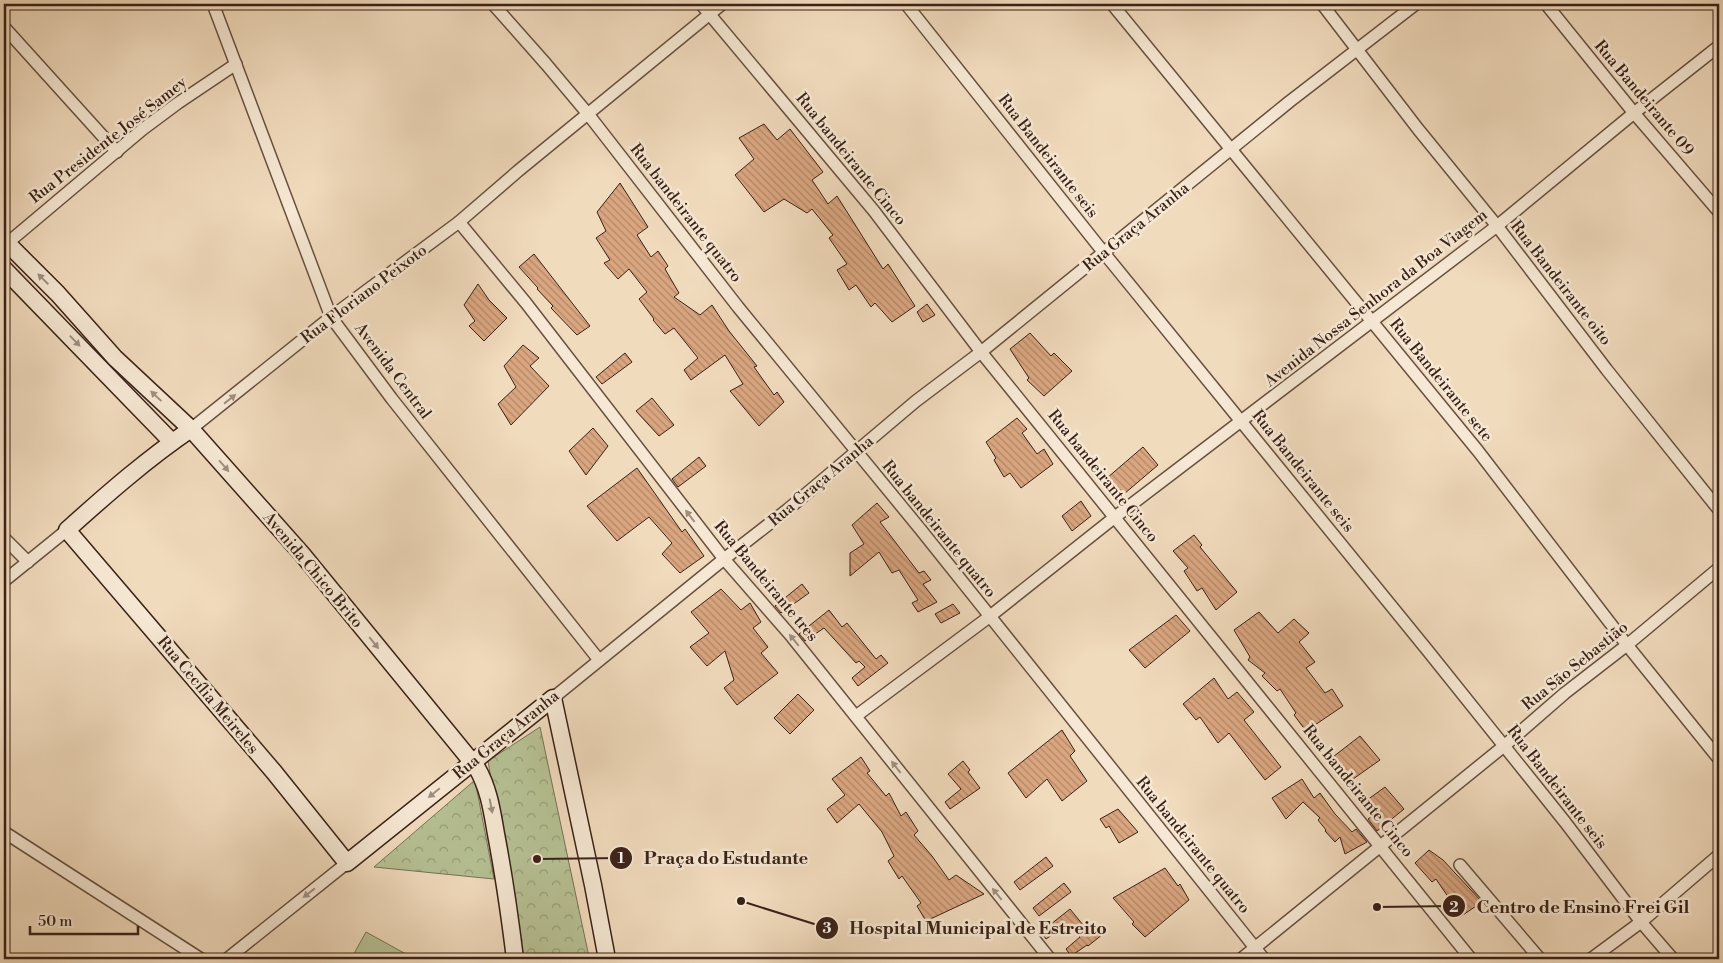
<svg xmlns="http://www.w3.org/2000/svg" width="1723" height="963" font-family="'Libre Bodoni',serif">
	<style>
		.forest { fill: url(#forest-crowns); stroke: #787156 }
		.pitch { fill: #b6c194; stroke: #787156 }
		.building { fill: url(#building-back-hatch); stroke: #3a2117 }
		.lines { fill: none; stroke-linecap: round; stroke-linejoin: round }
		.minor-casing { stroke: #685040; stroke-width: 14 }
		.secondary-casing { stroke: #3a2117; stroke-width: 19 }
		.minor { stroke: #f6e8d4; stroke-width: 11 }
		.secondary { stroke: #f6e8d4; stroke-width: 16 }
		.oneway { fill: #a18e7f }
		.labels { text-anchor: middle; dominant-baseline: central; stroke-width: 5; stroke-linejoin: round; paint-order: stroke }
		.street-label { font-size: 16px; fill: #3a2117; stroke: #f6e8d4 }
		.leader { fill: none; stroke: #3a2117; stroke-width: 2 }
		.callout-dot { fill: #3a2117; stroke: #f6e8d4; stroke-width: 2 }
		.mark-label { font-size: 15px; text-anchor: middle; font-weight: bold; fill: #fff }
		.callout-label { font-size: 18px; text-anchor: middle; font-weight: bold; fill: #3a2117; stroke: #f6e8d4; stroke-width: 5; stroke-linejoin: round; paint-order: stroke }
	</style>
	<defs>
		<pattern id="forest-crowns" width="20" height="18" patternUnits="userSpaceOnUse" patternTransform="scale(1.25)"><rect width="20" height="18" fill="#b6c194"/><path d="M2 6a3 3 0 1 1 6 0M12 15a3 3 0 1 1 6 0" fill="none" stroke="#959c78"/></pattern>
		<pattern id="building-back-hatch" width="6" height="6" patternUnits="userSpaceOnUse" patternTransform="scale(1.25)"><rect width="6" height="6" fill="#daa680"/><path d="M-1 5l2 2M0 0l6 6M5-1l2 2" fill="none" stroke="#b28768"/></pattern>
	</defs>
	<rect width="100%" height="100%" fill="#f1dbbd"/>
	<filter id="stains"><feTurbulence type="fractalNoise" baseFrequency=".004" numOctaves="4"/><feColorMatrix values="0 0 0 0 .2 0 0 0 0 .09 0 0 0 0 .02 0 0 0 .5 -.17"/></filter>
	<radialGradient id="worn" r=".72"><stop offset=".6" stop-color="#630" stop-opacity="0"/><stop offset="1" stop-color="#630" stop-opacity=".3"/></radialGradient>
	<!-- forest -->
	<g class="forest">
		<polygon points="540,727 589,957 582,959 522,959 488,761"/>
		<polygon points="475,780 494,879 374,867"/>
	</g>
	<!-- pitch -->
	<polygon class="pitch" points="366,932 415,959 351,959"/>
	<!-- building -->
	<g class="building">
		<polygon points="764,124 777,140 790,129 823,172 812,180 828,204 837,196 883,269 888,264 915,306 892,322 875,303 871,307 856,285 849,290 837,270 847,264 829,238 833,235 812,209 807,213 784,199 764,212 735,175 754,159 739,138"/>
		<polygon points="620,183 648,227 637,235 651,257 658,251 668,266 665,269 679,293 674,297 700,315 712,305 729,331 757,366 754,367 774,395 777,392 784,402 759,426 730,391 743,384 725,355 691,380 684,370 698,358 674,328 665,334 653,320 654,319 639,299 647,292 629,269 618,279 604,263 610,260 596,238 606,231 597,212"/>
		<polygon points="534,254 590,326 577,335 551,308 553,306 537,289 538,288 519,267"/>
		<polygon points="478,284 489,300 507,318 484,341 469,326 475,321 464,305"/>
		<polygon points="927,304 935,315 923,322 917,312"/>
		<polygon points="1030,333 1051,356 1054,353 1072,371 1044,396 1027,380 1029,378 1010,349"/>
		<polygon points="523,345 539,358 530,366 549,386 511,425 498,404 516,387 504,366"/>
		<polygon points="625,353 632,362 602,384 596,377"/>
		<polygon points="652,398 674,425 659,436 636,411"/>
		<polygon points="1017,418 1027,429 1022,433 1037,454 1044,449 1053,464 1021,488 1010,473 1004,477 994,460 996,458 986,442"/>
		<polygon points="593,428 608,446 586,475 569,451"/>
		<polygon points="1143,447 1158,465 1124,494 1107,478"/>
		<polygon points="699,457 706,466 678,487 672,479"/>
		<polygon points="637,468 682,532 685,529 704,556 680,573 662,554 672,543 649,517 617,541 587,506"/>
		<polygon points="1081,501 1091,516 1072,531 1062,516"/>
		<polygon points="877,503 889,517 880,522 919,573 924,571 931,580 923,584 937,602 918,612 912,603 918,600 899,570 892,573 879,552 850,576 850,553 864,544 852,525"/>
		<polygon points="1194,535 1202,545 1200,547 1237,592 1216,610 1202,588 1197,591 1184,571 1188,568 1173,551"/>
		<polygon points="802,584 809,593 781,613 775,606"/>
		<polygon points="721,589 741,610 750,603 761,622 753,628 768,647 761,653 778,673 737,705 724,688 734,680 725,651 707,666 690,647 709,633 691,612"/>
		<polygon points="953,604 960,613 941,623 935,614"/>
		<polygon points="829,610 842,627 847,623 876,659 881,655 888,663 858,686 852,678 865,667 859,661 856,663 824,628 805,641 799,634"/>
		<polygon points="1259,612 1278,633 1294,619 1309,633 1299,642 1315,662 1306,668 1325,693 1332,689 1343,706 1306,731 1294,715 1296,713 1280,689 1277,691 1262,676 1265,673 1248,660 1250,657 1234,630"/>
		<polygon points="1176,615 1190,631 1145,668 1129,650"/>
		<polygon points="1214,678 1228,699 1237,692 1254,712 1244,720 1281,767 1265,780 1229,733 1218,743 1200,717 1196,720 1183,704"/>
		<polygon points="798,694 814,710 790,734 774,718"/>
		<polygon points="1062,730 1075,751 1070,756 1087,781 1062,801 1047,779 1026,798 1008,773"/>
		<polygon points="1360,736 1380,760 1346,784 1329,760"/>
		<polygon points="861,757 870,771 867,773 886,796 889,793 901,816 906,812 918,831 914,835 932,856 949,880 956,875 984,894 926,921 917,906 921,903 902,876 899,879 888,861 894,856 882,832 859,804 837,823 827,809 845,795 832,779"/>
		<polygon points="963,761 970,770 968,772 980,788 950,809 945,802 961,789 948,774"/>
		<polygon points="1302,779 1314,798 1320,793 1335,814 1352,832 1356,829 1367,842 1345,854 1340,837 1335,842 1325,831 1326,830 1318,820 1320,818 1303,802 1286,819 1272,798"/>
		<polygon points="1385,787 1404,809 1377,831 1368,819 1372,816 1363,803"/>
		<polygon points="1118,809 1138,832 1119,843 1109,826 1106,828 1100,819"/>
		<polygon points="1429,850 1443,860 1482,902 1460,917 1452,909 1455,907 1436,879 1432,882 1415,863"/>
		<polygon points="1046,857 1053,866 1020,890 1014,882"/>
		<polygon points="1165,868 1178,886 1180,884 1189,900 1145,937 1132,924 1134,922 1113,898"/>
		<polygon points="1064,883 1071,892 1039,916 1033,908"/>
		<polygon points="1070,909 1088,931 1096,925 1103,934 1088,946 1087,945 1071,956 1066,949 1080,937 1068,924 1046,939 1041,932"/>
	</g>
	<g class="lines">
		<defs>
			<g id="minor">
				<polyline points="213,4 331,317 392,399 599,660"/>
				<polyline points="493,4 546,64 588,114 738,307 921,530 1264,959"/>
				<polyline points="701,4 874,211 981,352 1471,959"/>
				<polyline points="906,4 1104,253 1428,651 1565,822 1641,922 1673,959"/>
				<polyline points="1112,4 1478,451 1627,645 1719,759"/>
				<polyline points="1322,4 1418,129 1497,226 1607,370 1719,510"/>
				<polyline points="1546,4 1634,113 1719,212"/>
				<polyline points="4,27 117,152"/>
				<polyline points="459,222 526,303 724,559 792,637 1050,959"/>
				<polyline points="4,246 143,129 178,103 236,64"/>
				<polyline points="191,429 331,317 459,222 518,171 722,4"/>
				<polyline points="4,538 28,562"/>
				<polyline points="4,581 67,530"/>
				<polyline points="553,698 724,559 787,510 916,401 981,352 1289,102 1416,4"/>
				<polyline points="856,716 989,617 1115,517 1497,226 1634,113 1719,46"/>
				<polyline points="4,832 201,959"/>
				<polyline points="1460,865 1540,959"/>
				<polyline points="227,959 347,863"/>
				<polyline points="1241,959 1504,746 1565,693 1627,645 1719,568"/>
				<polyline points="1591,959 1641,922 1719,855"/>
			</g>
			<g id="secondary">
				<path d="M4 240 58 294 115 358 191 429 302 554 477 768C489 789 492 811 496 834 504 876 510 918 515 959"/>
				<polyline points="4,269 172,442"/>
				<path d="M191 429C147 459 107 494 67 530L274 772 347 863 553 698 593 885 607 959"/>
			</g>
		</defs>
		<!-- minor casing -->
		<use href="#minor" class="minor-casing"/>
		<!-- secondary casing -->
		<use href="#secondary" class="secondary-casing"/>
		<!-- minor -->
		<use href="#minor" class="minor"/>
		<!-- secondary -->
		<use href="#secondary" class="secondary"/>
	</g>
	<!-- one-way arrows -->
	<defs><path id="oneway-solid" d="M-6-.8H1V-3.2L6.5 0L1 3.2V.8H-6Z" transform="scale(1.25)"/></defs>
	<g class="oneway">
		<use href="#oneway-solid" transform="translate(43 279) rotate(-135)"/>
		<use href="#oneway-solid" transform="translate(75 341) rotate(46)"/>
		<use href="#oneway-solid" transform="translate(156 396) rotate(-137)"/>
		<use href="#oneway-solid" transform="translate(230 399) rotate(-38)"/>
		<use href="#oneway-solid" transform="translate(224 466) rotate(49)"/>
		<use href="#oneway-solid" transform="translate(690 516) rotate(-128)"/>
		<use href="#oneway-solid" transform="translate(794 640) rotate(-129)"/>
		<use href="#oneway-solid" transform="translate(374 643) rotate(51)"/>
		<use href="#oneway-solid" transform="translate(896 767) rotate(-128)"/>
		<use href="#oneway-solid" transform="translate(434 793) rotate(141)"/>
		<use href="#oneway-solid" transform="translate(491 806) rotate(79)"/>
		<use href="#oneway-solid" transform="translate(309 893) rotate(142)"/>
		<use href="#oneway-solid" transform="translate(997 894) rotate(-129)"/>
	</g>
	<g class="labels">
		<!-- street labels -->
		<g class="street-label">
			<text transform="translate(1644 98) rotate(50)">Rua Bandeirante 09</text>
			<text transform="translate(108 140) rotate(-38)">Rua Presidente José Samey</text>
			<text transform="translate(1048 156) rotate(52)">Rua Bandeirante seis</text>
			<text transform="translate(851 159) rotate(51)">Rua bandeirante Cinco</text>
			<text transform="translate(686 213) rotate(52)">Rua bandeirante quatro</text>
			<text transform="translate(1136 227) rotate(-39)">Rua Graça Aranha</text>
			<text transform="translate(1561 283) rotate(52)">Rua Bandeirante oito</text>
			<text transform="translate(364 294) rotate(-37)">Rua Floriano Peixoto</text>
			<text transform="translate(1376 298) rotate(-38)">Avenida Nossa Senhora da Boa Viagem</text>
			<text transform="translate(393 371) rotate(53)">Avenida Central</text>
			<text transform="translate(1441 380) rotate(51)">Rua Bandeirante sete</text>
			<text transform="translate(1303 471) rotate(51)">Rua Bandeirante seis</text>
			<text transform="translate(1103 476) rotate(51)">Rua bandeirante Cinco</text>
			<text transform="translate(821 481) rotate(-40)">Rua Graça Aranha</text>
			<text transform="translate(939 529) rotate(51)">Rua bandeirante quatro</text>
			<text transform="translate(313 570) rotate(50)">Avenida Chico Brito</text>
			<text transform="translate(766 581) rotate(50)">Rua Bandeirante tres</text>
			<text transform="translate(1575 666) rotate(-39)">Rua São Sebastião</text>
			<text transform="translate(208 695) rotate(50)">Rua Cecília Meireles</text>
			<text transform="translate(506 735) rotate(-39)">Rua Graça Aranha</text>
			<text transform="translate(1557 787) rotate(52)">Rua Bandeirante seis</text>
			<text transform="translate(1358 791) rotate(51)">Rua bandeirante Cinco</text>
			<text transform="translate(1193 845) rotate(51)">Rua bandeirante quatro</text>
		</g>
	</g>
	<!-- callouts -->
	<path class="leader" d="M537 859L621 858M1377 907L1454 906M741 901L827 928"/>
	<g class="callout-dot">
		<circle cx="537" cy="859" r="5"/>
		<circle cx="1377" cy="907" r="5"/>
		<circle cx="741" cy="901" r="5"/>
		<circle cx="621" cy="858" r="12"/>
		<circle cx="1454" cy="906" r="12"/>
		<circle cx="827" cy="928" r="12"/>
	</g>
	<g class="mark-label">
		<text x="621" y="863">1</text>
		<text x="1454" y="912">2</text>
		<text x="827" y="933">3</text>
	</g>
	<g class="callout-label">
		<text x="726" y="864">Praça do Estudante</text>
		<text x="1583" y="913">Centro de Ensino Frei Gil</text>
		<text x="978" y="934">Hospital Municipal de Estreito</text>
	</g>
	<!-- margin -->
	<rect width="1723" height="963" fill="none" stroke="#f1dbbd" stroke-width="20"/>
	<rect x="5" y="5" width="1713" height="953" fill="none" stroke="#3a2117" stroke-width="2.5"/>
	<rect x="10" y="10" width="1703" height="943" fill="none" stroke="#3a2117"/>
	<!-- scale -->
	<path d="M30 926v8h108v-8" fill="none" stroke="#3a2117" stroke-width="2.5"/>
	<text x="38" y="926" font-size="15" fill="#3a2117" stroke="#f6e8d4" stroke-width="4" paint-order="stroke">50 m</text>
	<rect width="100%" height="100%" filter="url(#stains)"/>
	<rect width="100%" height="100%" fill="url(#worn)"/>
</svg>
